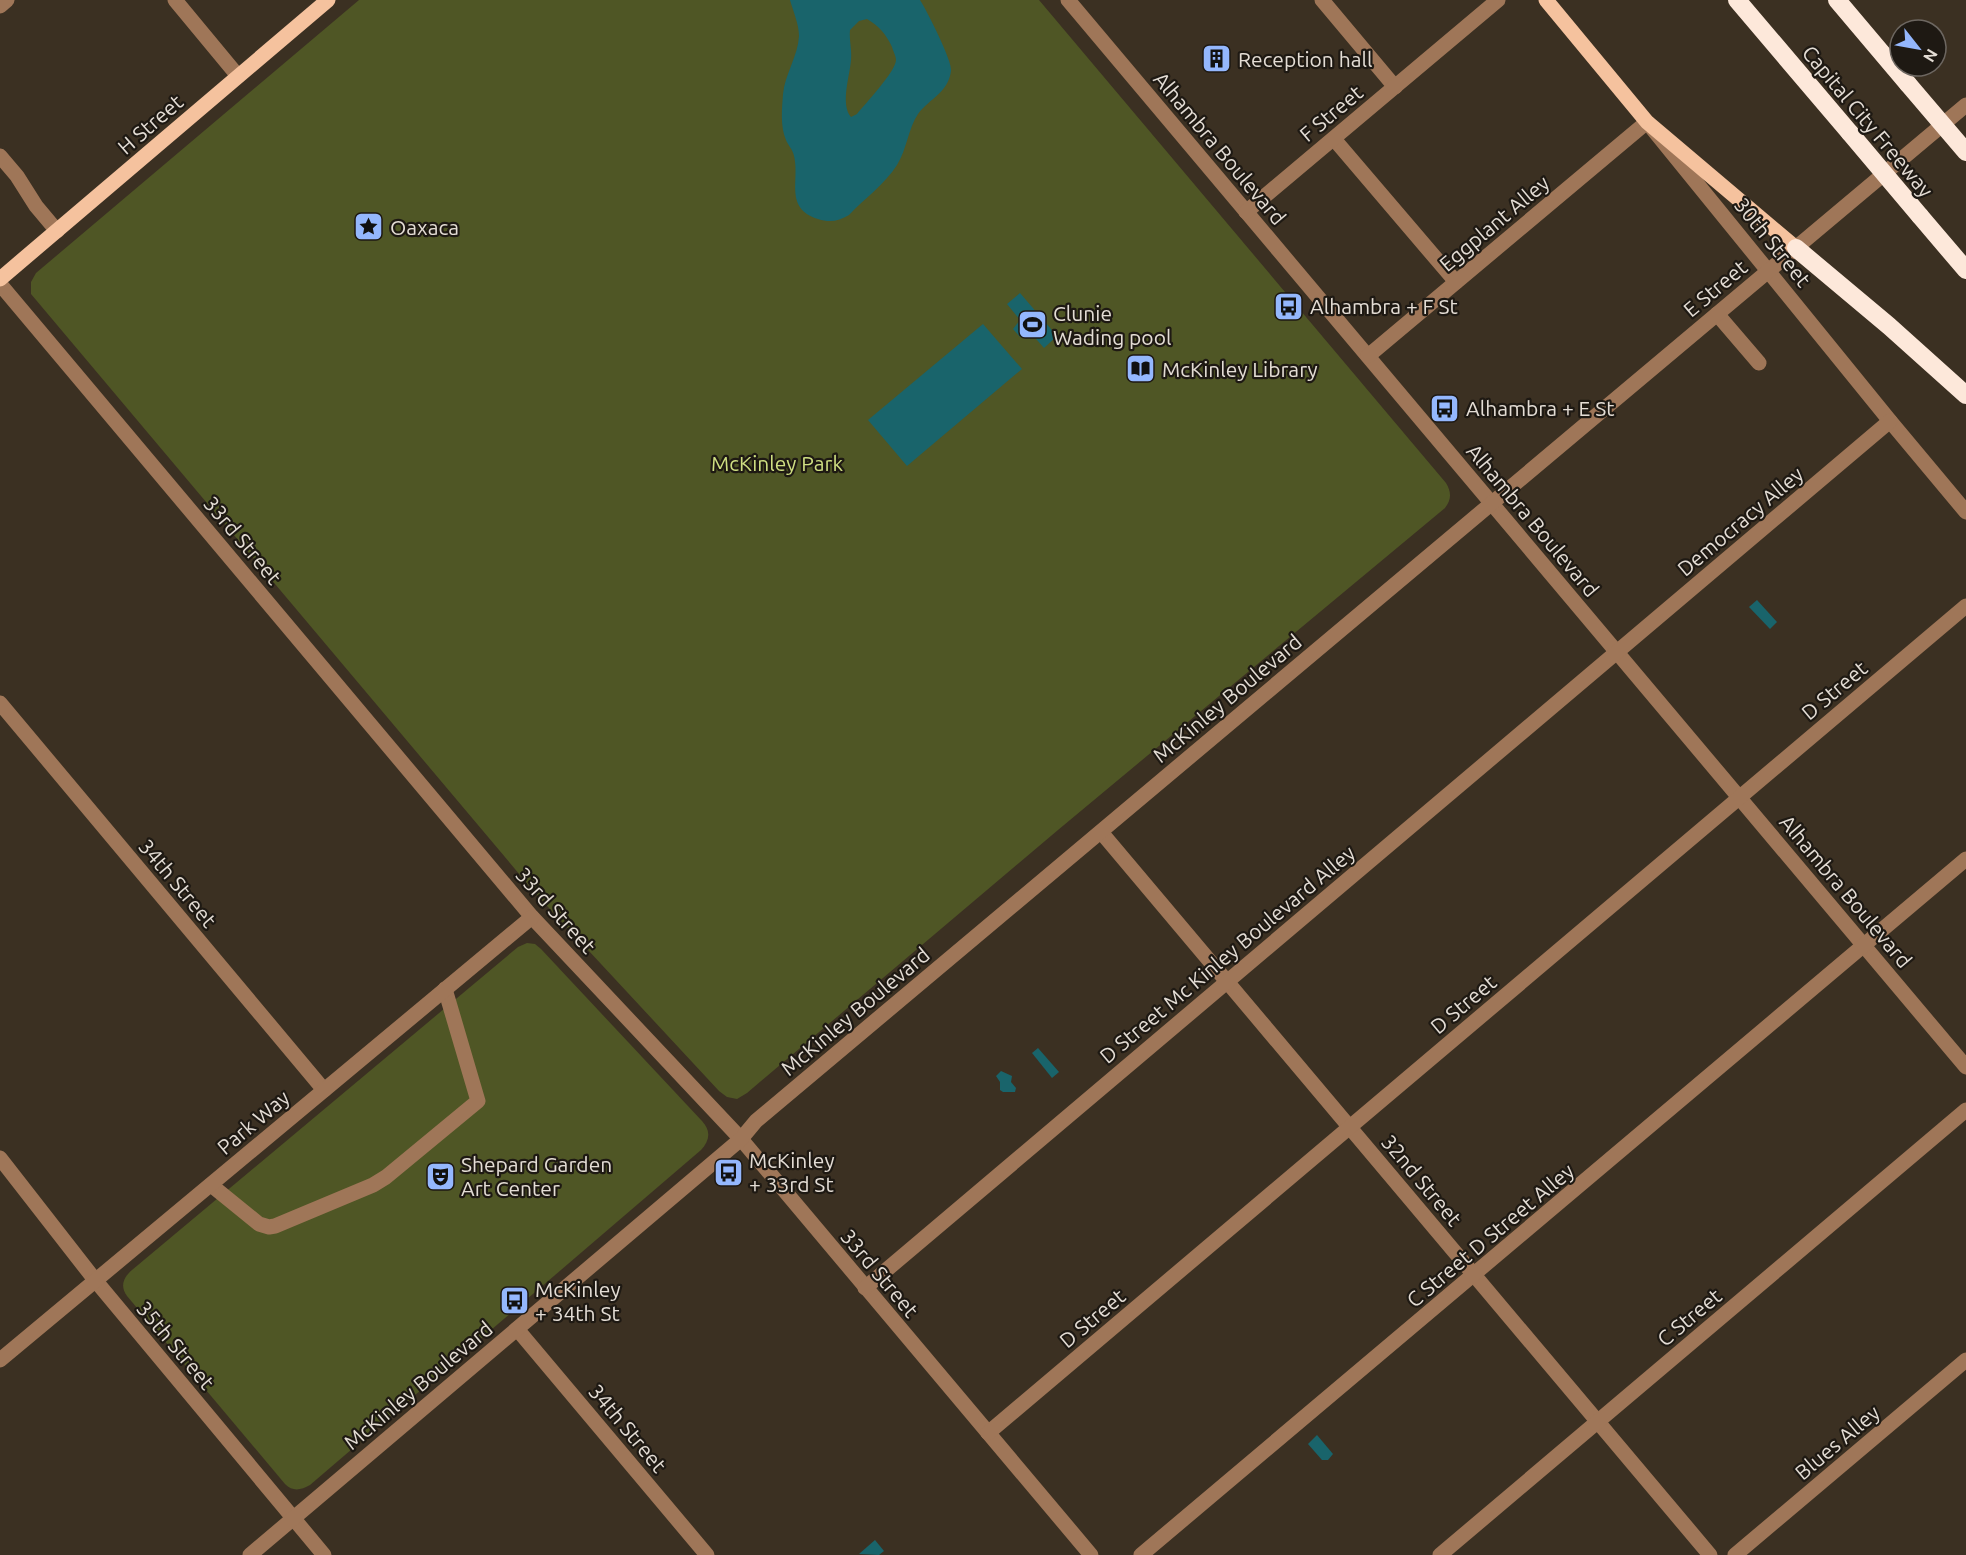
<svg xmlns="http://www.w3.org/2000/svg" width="1966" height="1555" font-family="Ubuntu,sans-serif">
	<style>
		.green { fill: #4f5625 }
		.water { fill: #19646b; fill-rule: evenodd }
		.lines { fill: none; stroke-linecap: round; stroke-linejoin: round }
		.minor { stroke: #9f7658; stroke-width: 15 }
		.major { stroke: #f5c29e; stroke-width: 15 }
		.highway { stroke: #fde8da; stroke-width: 18 }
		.highway-bridge { stroke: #fde8da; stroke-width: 18 }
		.labels { text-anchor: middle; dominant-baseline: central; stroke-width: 4.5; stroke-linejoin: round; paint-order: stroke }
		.poi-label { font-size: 21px; fill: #e4ddd5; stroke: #1e1913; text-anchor: start }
		.street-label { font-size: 21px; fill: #e4ddd5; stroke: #1e1913 }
		.park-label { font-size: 21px; fill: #cfdf82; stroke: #1e1913 }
	</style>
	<rect width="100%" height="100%" fill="#3b3022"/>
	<!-- green -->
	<g class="green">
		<path d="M359 0H1039L1446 483C1452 493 1451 500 1445 508L1058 830 747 1093 737 1099 727 1097 719 1091 536 894 31 294V282L36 273Z"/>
		<path d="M527 943 535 944 541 949 702 1121C711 1131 710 1140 701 1150L310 1485C301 1490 293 1492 285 1484L127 1296C120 1286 123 1278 132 1270L518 947Z"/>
	</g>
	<!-- water -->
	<g class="water">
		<path d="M790 0H920C927 11 953 62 951 71 948 93 930 98 918 114 908 129 907 149 897 165 885 184 864 199 849 215 839 221 830 223 818 219 784 208 800 181 794 156 793 150 788 145 786 140 780 126 782 108 783 94 785 74 798 56 799 36 799 24 793 11 790 0ZM867 19C879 26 886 34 892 47 893 51 896 56 896 60 896 71 865 104 857 114L851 117C840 104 850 75 851 60 852 50 849 40 850 30L859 21Z"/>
		<polygon points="1020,293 1057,336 1044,348 1030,332 1020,337 1013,329 1020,320 1007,304"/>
		<polygon points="983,324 1022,369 907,466 868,420"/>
		<polygon points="1757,600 1777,622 1770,629 1749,607"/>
		<polygon points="1038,1048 1059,1072 1052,1078 1032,1053"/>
		<polygon points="1001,1071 1012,1076 1011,1082 1016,1088 1015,1092 1003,1092 1000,1090 1000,1082 996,1076"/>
		<polygon points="1317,1435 1333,1454 1328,1460 1322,1460 1308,1444"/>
		<polygon points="875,1540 884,1551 879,1555 859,1554"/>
	</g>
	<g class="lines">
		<!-- minor -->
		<g class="minor">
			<polyline points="175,0 238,76"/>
			<polyline points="1068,0 1966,1067"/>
			<polyline points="1322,0 1395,87"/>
			<polyline points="0,6 7,0"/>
			<polyline points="1334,139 1456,282"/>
			<polyline points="0,156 17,176 36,206 57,231"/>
			<polyline points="1246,212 1498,0"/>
			<polyline points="0,284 532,917 741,1139 1091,1555"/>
			<polyline points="1717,314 1759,363"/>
			<polyline points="1368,356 1647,122 1890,421 1966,512"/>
			<polyline points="0,703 324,1090"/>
			<polyline points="1101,832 1710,1555"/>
			<polyline points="0,1158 95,1280 324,1555"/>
			<polyline points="211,1185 259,1224 269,1227 275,1226 373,1185 386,1177 478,1101 445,989"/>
			<polyline points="865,1288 1890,421"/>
			<polyline points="517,1329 707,1555"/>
			<polyline points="0,1360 532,917"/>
			<polyline points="988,1433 1966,606"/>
			<polyline points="250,1555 741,1139 756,1121 1966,105"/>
			<polyline points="1141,1555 1966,859"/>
			<polyline points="1440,1555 1966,1110"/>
			<polyline points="1735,1555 1966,1360"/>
		</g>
		<!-- major -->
		<g class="major">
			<polyline points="1546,0 1647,122 1796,248"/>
			<polyline points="0,279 328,0"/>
		</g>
		<!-- highway -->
		<g class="highway">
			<polyline points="1737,0 1850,133"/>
			<polyline points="1837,0 1908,84"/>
			<polyline points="1920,216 1966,270"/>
			<polyline points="1796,248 1889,326 1966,395"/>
		</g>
		<!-- highway-bridge -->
		<g class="highway-bridge">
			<polyline points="1908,84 1966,152"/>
			<polyline points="1850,133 1920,216"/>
		</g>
	</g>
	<!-- icons -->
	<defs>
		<symbol id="building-square" viewBox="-11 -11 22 22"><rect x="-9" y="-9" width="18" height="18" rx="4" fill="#94b7fd" stroke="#1e1913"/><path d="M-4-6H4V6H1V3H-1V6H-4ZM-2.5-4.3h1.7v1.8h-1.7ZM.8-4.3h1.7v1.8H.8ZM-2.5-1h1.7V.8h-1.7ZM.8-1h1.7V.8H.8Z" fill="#111"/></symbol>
		<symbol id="sight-square" viewBox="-11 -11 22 22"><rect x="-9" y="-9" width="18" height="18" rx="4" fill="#94b7fd" stroke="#1e1913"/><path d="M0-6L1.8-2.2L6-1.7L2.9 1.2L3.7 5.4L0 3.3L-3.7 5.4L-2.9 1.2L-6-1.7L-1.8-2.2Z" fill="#111"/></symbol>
		<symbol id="bus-square" viewBox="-11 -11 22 22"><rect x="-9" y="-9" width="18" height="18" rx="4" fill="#94b7fd" stroke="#1e1913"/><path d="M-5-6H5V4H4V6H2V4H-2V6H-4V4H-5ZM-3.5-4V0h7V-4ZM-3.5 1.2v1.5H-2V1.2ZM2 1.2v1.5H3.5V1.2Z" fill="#111"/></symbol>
		<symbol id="stadium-square" viewBox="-11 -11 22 22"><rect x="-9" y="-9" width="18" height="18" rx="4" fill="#94b7fd" stroke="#1e1913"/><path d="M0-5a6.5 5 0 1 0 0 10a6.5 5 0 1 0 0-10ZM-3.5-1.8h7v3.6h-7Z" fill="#111"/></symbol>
		<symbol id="library-square" viewBox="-11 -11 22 22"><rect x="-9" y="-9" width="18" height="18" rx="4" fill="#94b7fd" stroke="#1e1913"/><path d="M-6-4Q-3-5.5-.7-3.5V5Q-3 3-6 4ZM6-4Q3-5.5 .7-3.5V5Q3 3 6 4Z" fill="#111"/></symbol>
		<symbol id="theatre-square" viewBox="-11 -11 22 22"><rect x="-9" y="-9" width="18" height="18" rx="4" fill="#94b7fd" stroke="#1e1913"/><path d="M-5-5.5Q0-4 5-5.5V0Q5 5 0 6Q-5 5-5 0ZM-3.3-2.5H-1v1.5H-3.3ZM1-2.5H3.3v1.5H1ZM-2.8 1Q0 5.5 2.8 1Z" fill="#111"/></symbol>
	</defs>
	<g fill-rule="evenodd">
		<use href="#building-square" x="1200" y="42" width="33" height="33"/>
		<use href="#sight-square" x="352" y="210" width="33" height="33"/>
		<use href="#bus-square" x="1272" y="290" width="33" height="33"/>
		<use href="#stadium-square" x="1016" y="308" width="33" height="33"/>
		<use href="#library-square" x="1124" y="352" width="33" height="33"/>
		<use href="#bus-square" x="1428" y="392" width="33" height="33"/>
		<use href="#bus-square" x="712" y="1156" width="33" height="33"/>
		<use href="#theatre-square" x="424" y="1160" width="33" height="33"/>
		<use href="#bus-square" x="498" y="1284" width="33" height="33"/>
	</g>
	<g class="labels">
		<!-- poi labels -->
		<g class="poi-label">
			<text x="1238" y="59">Reception hall</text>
			<text x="390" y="227">Oaxaca</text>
			<text x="1310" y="306">Alhambra + F St</text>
			<text x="1053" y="313">Clunie<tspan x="1053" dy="24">Wading pool</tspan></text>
			<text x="1162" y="369">McKinley Library</text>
			<text x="1466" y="408">Alhambra + E St</text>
			<text x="749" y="1160">McKinley<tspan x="749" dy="24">+ 33rd St</tspan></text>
			<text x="461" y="1164">Shepard Garden<tspan x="461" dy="24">Art Center</tspan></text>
			<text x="535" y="1289">McKinley<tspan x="535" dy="24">+ 34th St</tspan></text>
		</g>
		<!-- street labels -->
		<g class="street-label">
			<text transform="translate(1331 113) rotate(-40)">F Street</text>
			<text transform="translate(1868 121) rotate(50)">Capital City Freeway</text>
			<text transform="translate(150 124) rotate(-41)">H Street</text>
			<text transform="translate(1220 148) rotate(50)">Alhambra Boulevard</text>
			<text transform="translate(1494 223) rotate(-40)">Eggplant Alley</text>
			<text transform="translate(1773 242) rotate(51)">30th Street</text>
			<text transform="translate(1715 288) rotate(-40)">E Street</text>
			<text transform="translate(1533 520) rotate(50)">Alhambra Boulevard</text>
			<text transform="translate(1740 521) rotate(-40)">Democracy Alley</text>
			<text transform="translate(243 540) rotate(50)">33rd Street</text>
			<text transform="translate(1834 690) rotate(-40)">D Street</text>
			<text transform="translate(1227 698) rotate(-40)">McKinley Boulevard</text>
			<text transform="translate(178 883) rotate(50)">34th Street</text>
			<text transform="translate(1846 891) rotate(50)">Alhambra Boulevard</text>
			<text transform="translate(556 910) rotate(48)">33rd Street</text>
			<text transform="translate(1227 954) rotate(-40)">D Street Mc Kinley Boulevard Alley</text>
			<text transform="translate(1463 1004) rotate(-40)">D Street</text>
			<text transform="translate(855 1011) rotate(-40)">McKinley Boulevard</text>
			<text transform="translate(253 1122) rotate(-40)">Park Way</text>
			<text transform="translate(1422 1180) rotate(50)">32nd Street</text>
			<text transform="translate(1490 1235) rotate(-40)">C Street D Street Alley</text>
			<text transform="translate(880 1273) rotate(50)">33rd Street</text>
			<text transform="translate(1689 1317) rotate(-40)">C Street</text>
			<text transform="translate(1092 1318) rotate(-40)">D Street</text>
			<text transform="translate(176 1345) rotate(50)">35th Street</text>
			<text transform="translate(418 1385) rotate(-40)">McKinley Boulevard</text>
			<text transform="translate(628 1428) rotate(50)">34th Street</text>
			<text transform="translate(1837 1442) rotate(-40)">Blues Alley</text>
		</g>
		<!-- park labels -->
		<g class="park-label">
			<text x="777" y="463">McKinley Park</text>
		</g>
	</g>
	<!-- north arrow -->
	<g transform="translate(1918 48) rotate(121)"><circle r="28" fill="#1e1913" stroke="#6d6761" stroke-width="1.5"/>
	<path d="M0-4.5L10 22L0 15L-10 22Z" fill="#94b7fd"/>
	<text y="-9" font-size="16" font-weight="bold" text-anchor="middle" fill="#e4ddd5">N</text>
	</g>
</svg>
